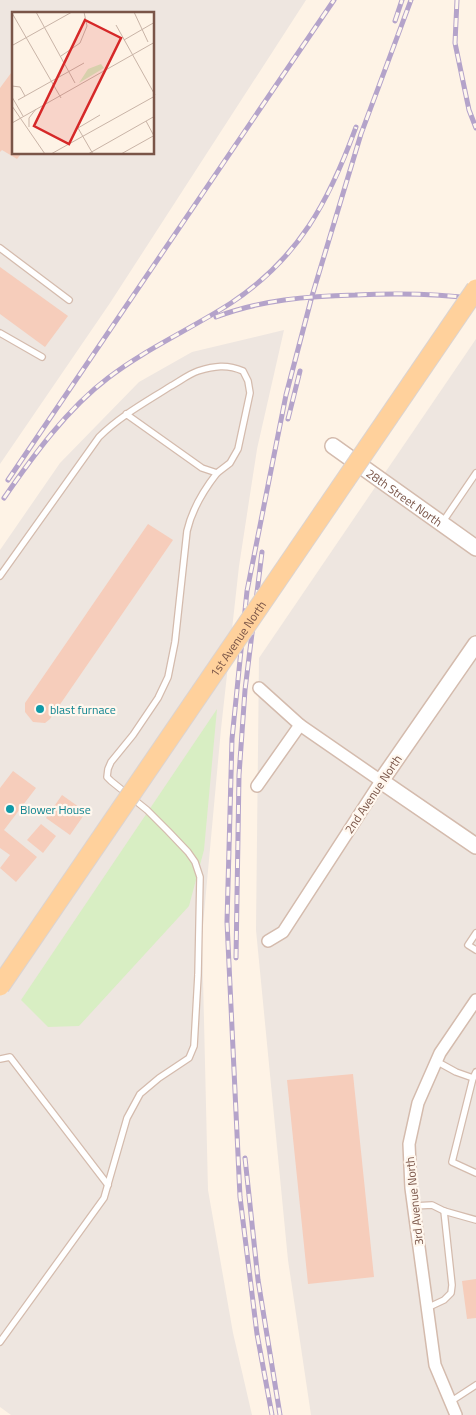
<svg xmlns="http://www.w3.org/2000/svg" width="476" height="1415" font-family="'Titillium Web',sans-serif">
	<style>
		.industrial { fill: #eee6e0; fill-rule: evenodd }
		.green { fill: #d8eec3 }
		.building { fill: #f6cdbb }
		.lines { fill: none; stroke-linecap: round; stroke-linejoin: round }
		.service-casing { stroke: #d4bbad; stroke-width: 8 }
		.minor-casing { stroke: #d4bbad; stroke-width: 14 }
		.tertiary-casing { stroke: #d4bbad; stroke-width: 18 }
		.service { stroke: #fff; stroke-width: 5.5 }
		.minor { stroke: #fff; stroke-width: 11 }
		.tertiary { stroke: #fff; stroke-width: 15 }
		.rail-casing { stroke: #b4a3ca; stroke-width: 5 }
		.rail { stroke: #fff7ee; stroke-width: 3; stroke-dasharray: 9; stroke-linecap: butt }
		.primary-bridge-casing { stroke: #dcd3cf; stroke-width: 21; stroke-linecap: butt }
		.primary-bridge { stroke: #ffd19c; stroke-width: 19 }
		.culture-dot { fill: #0f9aa8; stroke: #fff7ee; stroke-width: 2 }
		.labels { text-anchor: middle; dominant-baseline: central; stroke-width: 4.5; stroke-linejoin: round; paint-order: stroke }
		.street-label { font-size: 12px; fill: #7a5548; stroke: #fff7ee }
		.culture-label { font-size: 12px; fill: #0d838f; stroke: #fff7ee; text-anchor: start }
		.inset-road { fill: none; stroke: #c9b4a7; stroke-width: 1 }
		.view { fill: #d62828; fill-opacity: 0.15; stroke: #d62828; stroke-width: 2.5 }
		.inset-edge { fill: none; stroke: #7a5548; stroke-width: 2.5 }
	</style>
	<rect width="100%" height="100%" fill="#fef3e6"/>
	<!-- industrial -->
	<g class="industrial">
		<path d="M0 0H306L110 303 0 464ZM14 14H154V154H14Z"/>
		<polygon points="284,330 257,449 239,566 221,729 202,936 208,1190 233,1333 252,1415 11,1415 0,1407 0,550 60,463 139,382 192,352"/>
		<polygon points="476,339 476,1415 311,1415 288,1260 256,930 259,658"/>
	</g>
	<!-- green -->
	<polygon class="green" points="217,709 204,850 189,906 79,1026 48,1027 21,1000"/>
	<!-- building -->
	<g class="building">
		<polygon points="14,69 14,154 21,154 17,159 2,150 0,152 0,88"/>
		<polygon points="0,267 68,316 45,347 0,314"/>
		<polygon points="148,524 173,540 50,719 45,723 33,722 25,712 25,703"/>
		<polygon points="13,771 36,788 4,830 37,857 16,882 0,868 10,855 0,848 0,788"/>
		<polygon points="62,795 86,812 70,835 46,818"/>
		<polygon points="41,824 56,836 43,853 27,840"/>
		<polygon points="353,1074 374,1277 308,1284 287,1080"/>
		<polygon points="476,1279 476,1318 467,1319 462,1281"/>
	</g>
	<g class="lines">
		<defs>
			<g id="service">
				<polyline points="0,248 69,300"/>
				<polyline points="0,333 42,357"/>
				<polyline points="442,523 476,473"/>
				<path d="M0 576 99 437C120 416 146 402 171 386 180 381 189 374 198 371 214 366 227 364 243 371L248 381 250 393 238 449 230 463 217 473 202 468 126 414"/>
				<polyline points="476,933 468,945 476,950"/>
				<polyline points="0,1059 10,1057 108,1185"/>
				<polyline points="436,1061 456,1072 473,1078"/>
				<polyline points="476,1072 473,1078 452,1162 476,1173"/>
				<polyline points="414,1206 432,1205 444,1211 476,1220"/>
				<polyline points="427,1308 444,1300 451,1293 452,1285 444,1211"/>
				<path d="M0 1342 104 1198 127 1118 140 1094 159 1078 189 1058 194 1046 198 975 200 877 195 862 188 852 168 831 147 810 111 781 107 777 108 769 111 762 133 735 158 698 168 677 175 642 187 531C192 509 203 491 217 473"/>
				<polyline points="450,1402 476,1385"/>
			</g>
			<g id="minor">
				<polyline points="259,688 300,725 381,781 283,932 268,941"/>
				<polyline points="257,786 300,725"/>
				<polyline points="456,1415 435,1365 411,1188 409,1144 418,1103 440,1053 476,1000"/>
			</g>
			<g id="tertiary">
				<path id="s1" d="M333 446 476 548"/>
				<polyline points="476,644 381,781 476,846"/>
			</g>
		</defs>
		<!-- service casing -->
		<use href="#service" class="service-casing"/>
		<!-- minor casing -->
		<use href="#minor" class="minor-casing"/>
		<!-- tertiary casing -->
		<use href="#tertiary" class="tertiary-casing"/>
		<!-- service -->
		<use href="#service" class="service"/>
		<!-- minor -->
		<use href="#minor" class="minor"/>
		<!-- tertiary -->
		<use href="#tertiary" class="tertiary"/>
		<defs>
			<g id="rail">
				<polyline points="457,0 455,43 469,110 476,128"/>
				<polyline points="395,21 402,0"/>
				<path d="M216 317C260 300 308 296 355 295 396 293 435 293 476 299"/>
				<polyline points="288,419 300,371"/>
				<polyline points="8,480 334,0"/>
				<path d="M4 498C33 456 67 409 108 378 147 348 191 329 231 303 299 258 329 201 356 127"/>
				<polyline points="236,958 239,775 245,690 262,552"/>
				<polyline points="245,1158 258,1280 280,1415"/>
				<polyline points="272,1415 257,1334 240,1197 227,922 232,739 247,591 286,395 312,296 361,134 411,0"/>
			</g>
		</defs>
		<!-- rail casing -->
		<use href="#rail" class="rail-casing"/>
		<!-- rail -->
		<use href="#rail" class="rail"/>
		<defs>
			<g id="primary-bridge">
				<path id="s2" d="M0 986 476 289"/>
			</g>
		</defs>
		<!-- primary-bridge casing -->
		<use href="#primary-bridge" class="primary-bridge-casing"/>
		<!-- primary-bridge -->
		<use href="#primary-bridge" class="primary-bridge"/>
	</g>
	<!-- markers -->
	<g class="culture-dot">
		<circle cx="40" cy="709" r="5"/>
		<circle cx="10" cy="809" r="5"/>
	</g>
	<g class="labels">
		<!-- street labels -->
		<g class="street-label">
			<text stroke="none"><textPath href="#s1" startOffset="88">28th Street North</textPath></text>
			<text stroke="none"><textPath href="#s2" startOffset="421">1st Avenue North</textPath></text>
			<text transform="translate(373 794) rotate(-56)">2nd Avenue North</text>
			<text transform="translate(414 1201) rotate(-96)">3rd Avenue North</text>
		</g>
		<!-- culture labels -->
		<g class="culture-label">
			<text x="50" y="709">blast furnace</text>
			<text x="20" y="809">Blower House</text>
		</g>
	</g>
	<!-- overview -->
	<g transform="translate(12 12)">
		<rect width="142" height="142" fill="#fef3e6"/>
		<path d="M89 52 92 56 67 71 76 57Z" fill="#d8eec3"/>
		<path class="inset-road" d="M24 0 63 71M122 0 136 30M0 1 49 86M104 13 143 83M112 28 143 10M1 33 60 0M49 44 68 31 75 14 72 0M0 74 8 75 13 84M0 85 11 104M6 88 72 51M0 94 33 142M134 109 142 124M0 111 143 30M17 115V106L24 97M39 142 143 84M76 142 143 104M81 142 66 116 88 103M109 142 143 123"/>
		<path class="view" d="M73 8 109 26 57 132 22 114Z"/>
		<rect width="142" height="142" class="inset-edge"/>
	</g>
</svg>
